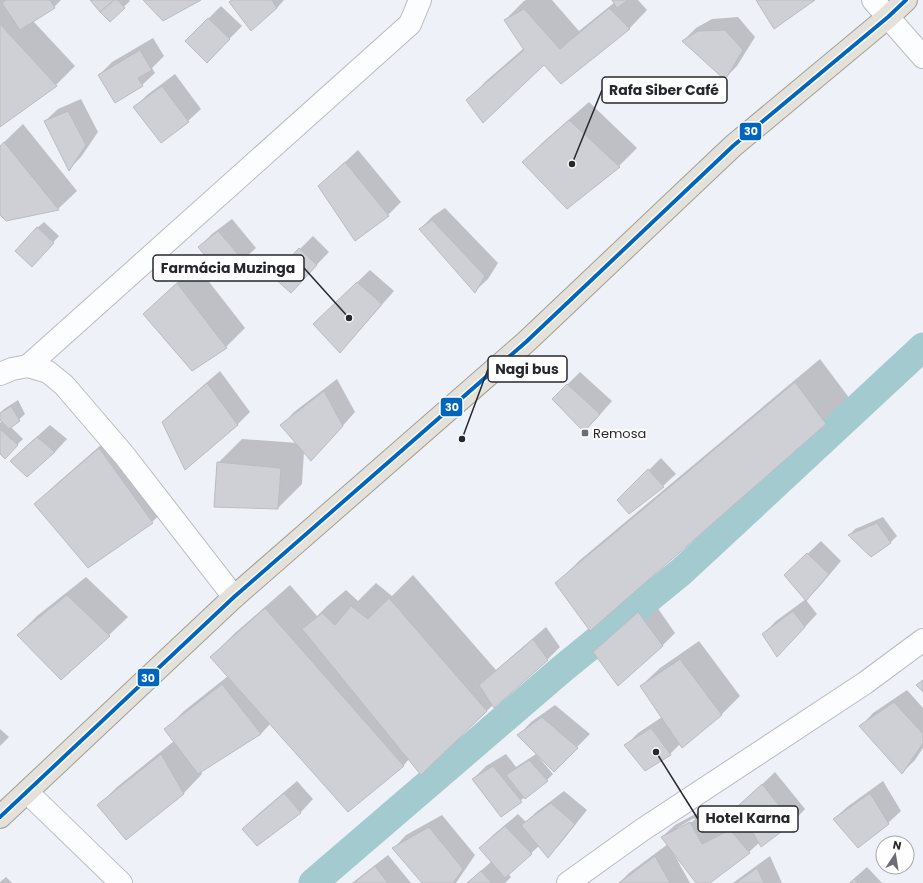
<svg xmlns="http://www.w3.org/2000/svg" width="923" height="883" font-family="Poppins,sans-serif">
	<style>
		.shadow { fill: #0003; fill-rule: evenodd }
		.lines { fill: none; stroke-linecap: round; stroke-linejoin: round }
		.canal { stroke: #a2cacf; stroke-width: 29 }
		.building { fill: #ced0d5; stroke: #babcc0 }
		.street-casing { stroke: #b9bbc0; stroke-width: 24 }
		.primary-casing { stroke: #a29f94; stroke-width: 24 }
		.street { stroke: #fcfdfe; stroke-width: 22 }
		.primary { stroke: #e3e1da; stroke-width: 22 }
		.bus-1-casing { stroke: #fefefe; stroke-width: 7 }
		.bus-1 { stroke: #0065bd; stroke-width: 4 }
		.poi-dot { fill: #6c6e73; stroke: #fefefe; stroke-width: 1.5 }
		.labels { text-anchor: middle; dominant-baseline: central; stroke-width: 4; stroke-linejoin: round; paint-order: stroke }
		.poi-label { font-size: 13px; fill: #26282c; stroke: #fefefe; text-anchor: start }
		.leader { fill: none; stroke: #26282c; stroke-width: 1.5 }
		.callout-dot { fill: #26282c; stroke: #fefefe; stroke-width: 1.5 }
		.callout { fill: #fefefe; stroke: #26282c; stroke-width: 1.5 }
		.callout-label { font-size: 14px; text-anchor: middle; font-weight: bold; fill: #26282c }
		.line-badge { stroke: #fefefe; stroke-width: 1.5 }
		.badge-label { font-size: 11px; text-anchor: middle; font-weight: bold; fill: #fff }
	</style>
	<rect width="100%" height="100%" fill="#eef1f8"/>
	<!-- shadow -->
	<g class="shadow">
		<polygon points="0,0 61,0 54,7 33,21 75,66 56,85 0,126"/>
		<polygon points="91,0 129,0 130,1 110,20"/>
		<polygon points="233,0 284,0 277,8"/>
		<polygon points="526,0 552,0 579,31 615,2 613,0 638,0 647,10 629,29 544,63 468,100 486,81 524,48 505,20 524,1"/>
		<polygon points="221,6 242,26 207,62 186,41"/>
		<polygon points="738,17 755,37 737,66 725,78 683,41 696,28 712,19"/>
		<polygon points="153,38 164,56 152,68 155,73 142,85 99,75 112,62"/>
		<polygon points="175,74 201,109 188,121 135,107 147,95"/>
		<polygon points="81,99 98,132 81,157 69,169 45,121 58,109"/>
		<polygon points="589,102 637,148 619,166 524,162 542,143"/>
		<polygon points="23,124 77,191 58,209 0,213 0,146"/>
		<polygon points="358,150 401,202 388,215 355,239 319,186"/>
		<polygon points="445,208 498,263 488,279 475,291 420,229 433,216"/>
		<polygon points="232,219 256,248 243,260 199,247 212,234"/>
		<polygon points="44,222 59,236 38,259 37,228"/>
		<polygon points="313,236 329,252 303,279 300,249"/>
		<polygon points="196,265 245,328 226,347 192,370 144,314 163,296"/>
		<polygon points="370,270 394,291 352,339 327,311"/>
		<polygon points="820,359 850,399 826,423 590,629 556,584 580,560"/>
		<polygon points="220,371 250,412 237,425 163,422 176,409"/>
		<polygon points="580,372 612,401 597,418 584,431 553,399"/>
		<polygon points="337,379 355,412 324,447 304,451 302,484 278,508 218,463 242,439 298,443 282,425 294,412"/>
		<polygon points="18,400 25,414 11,427 23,439 5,457 0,452 0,423 2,420 0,418 0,413 4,409"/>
		<polygon points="50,425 67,439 55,452 12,461 24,448"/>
		<polygon points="118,430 171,504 152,522 36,504 54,486"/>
		<polygon points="661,458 676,474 663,486 619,500"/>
		<polygon points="883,517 897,536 891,542 871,555 849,535 855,529"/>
		<polygon points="821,541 841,561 819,587 806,600 817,614 790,643 763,634 776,621 806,599 798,563"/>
		<polygon points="413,575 496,670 546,627 560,647 547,660 493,705 421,773 409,759 404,765 348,810 270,724 261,734 201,771 202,774 184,793 126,839 99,805 117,787 174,741 166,729 184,711 228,676 211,657 235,633 290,585 317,616 327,606 346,590 358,601 376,583 392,596"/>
		<polygon points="86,577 128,617 109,635 61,679 18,635 37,616"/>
		<polygon points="652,600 675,633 662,646 594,652 607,640"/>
		<polygon points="699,641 740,696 721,715 680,744 670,754 645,770 626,745 638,733 662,717 641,686 660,668"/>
		<polygon points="907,690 923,708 923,748 915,760 902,773 861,726 873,713"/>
		<polygon points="555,705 590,734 554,770 519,735 531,722"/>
		<polygon points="0,729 9,737 0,746"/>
		<polygon points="506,754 516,767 536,754 553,774 547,780 502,815 473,779 486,766"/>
		<path d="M775 772 805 809 793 822 762 845 760 842 749 852 708 883H698L675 854H674L690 883H619L629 873 668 844 662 837 675 825 703 810 714 832 743 818 747 823 748 822 752 794ZM694 818 695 820 677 830V828Z"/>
		<polygon points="297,781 313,799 301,812 257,844 243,829 256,816"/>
		<polygon points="883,781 901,811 888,823 834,819 847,807"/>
		<polygon points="564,791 587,810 560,844 548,856 539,846 508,874 511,877 505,883 467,883 492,861 481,848 493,835 518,814 526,822 535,813"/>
		<polygon points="442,815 475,855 456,883 423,883 394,848 406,835"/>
		<polygon points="388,855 411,883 352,883"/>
		<polygon points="770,856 782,883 733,883 737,880"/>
		<polygon points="867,867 882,883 849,883"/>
		<polygon points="6,877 12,883 0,883 0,882"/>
	</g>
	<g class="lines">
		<!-- canal -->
		<polyline class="canal" points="313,883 562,669 681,572 923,347"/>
	</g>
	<!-- building -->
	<g class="building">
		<polygon points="6,0 50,0 55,8 20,30 2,3"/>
		<polygon points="90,0 114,0 100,12"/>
		<polygon points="114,0 118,0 125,8 110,22 100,12"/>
		<polygon points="143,0 201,0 163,21"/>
		<polygon points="232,0 272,0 277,8 251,31 229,2"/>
		<polygon points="612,0 628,0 617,8"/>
		<polygon points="756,0 815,0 774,29"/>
		<polygon points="609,8 630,29 561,84 544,65 483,123 466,100 524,50 504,20 524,9 560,49"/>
		<polygon points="208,18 230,39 207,63 185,41"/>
		<polygon points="0,24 57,86 0,127"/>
		<polygon points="725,30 743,50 725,80 682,41 698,31"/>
		<polygon points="140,50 152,70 138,78 143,86 115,103 98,75"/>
		<polygon points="162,86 189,122 161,143 133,107"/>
		<polygon points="68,111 86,145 69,171 44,121"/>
		<polygon points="569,120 620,167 567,209 522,162"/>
		<polygon points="4,142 59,210 6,221 0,215 0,146"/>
		<polygon points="345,162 389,216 355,241 318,186"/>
		<polygon points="432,220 485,276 475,293 419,229"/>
		<polygon points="37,227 54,243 32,267 15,251"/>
		<polygon points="218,231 244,261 223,278 198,247"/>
		<polygon points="299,248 317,265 291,293 273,277"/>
		<polygon points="357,282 382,304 340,353 313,324"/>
		<polygon points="177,283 227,348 192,371 143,314"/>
		<polygon points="795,382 826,424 590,631 555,583"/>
		<polygon points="207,383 238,425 185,470 162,422"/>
		<polygon points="567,384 600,414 584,432 552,399"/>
		<polygon points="324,391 343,426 311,461 280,425"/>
		<polygon points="11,406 20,421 9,429 0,420 0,413"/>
		<polygon points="0,429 18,445 5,459 0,454"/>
		<polygon points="37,437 55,452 27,477 10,461"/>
		<polygon points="99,448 153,523 88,568 34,504"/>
		<polygon points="217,462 281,468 278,509 214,507"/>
		<polygon points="648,469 664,487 629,514 617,500"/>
		<polygon points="877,523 891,543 871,557 848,535"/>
		<polygon points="807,553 829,574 806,601 784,575"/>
		<polygon points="67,595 110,636 61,680 17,635"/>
		<polygon points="389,598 487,711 421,775 302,629 322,613 335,625 351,606 368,619"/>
		<polygon points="265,608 404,766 348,812 210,657"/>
		<polygon points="793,611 805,627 777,657 762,634"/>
		<polygon points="638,612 663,646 618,686 593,652"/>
		<polygon points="533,639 548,660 494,708 479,685"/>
		<polygon points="680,659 722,715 682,748 640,686"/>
		<polygon points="923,680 923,692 916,685"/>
		<polygon points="222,684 261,734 198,774 164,729"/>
		<polygon points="894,702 923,734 923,743 902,774 859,726"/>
		<polygon points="542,717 578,748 554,772 517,735"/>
		<polygon points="651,728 671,755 645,771 624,745"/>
		<polygon points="161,754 184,794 126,840 97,805"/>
		<polygon points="529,760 548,781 525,799 506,775"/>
		<polygon points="493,766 522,802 501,817 472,779"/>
		<polygon points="762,784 793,823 761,847 738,806"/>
		<polygon points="284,793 301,813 257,846 242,829"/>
		<polygon points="870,793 889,824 858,848 833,819"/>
		<polygon points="551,803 575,824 548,858 521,825"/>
		<polygon points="690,822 702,844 730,830 750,853 710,883 696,883 661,837"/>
		<polygon points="505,826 532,854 505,878 479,848"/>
		<polygon points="429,827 463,869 453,883 422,883 392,848"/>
		<polygon points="655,856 670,883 619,883"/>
		<polygon points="375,866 388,883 354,883"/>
		<polygon points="757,868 764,883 736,883"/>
		<polygon points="481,871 492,883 467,883"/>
		<polygon points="854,879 858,883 850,883"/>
	</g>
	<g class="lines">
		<defs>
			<g id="street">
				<polyline points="873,0 923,57"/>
				<polyline points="28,366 410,24 420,0"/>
				<polyline points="0,374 12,369 28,366 48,372 64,385 124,455 234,597"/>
				<polyline points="27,792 121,883"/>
				<polyline points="568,883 642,830 865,683 923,640"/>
			</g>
			<polyline id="primary" points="0,817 234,597 526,342 733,146 888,17 906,0"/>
		</defs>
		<!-- street casing -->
		<use href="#street" class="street-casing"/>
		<!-- primary casing -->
		<use href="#primary" class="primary-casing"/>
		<!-- street -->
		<use href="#street" class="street"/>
		<!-- primary -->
		<use href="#primary" class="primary"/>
		<defs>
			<polyline id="bus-1" points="0,817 234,597 526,342 733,146 888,17 906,0"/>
		</defs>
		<!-- bus-1 casing -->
		<use href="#bus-1" class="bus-1-casing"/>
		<!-- bus-1 -->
		<use href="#bus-1" class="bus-1"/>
	</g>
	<!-- markers -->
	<rect class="poi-dot" x="581" y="429" width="8" height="8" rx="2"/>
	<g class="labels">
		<!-- poi labels -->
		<g class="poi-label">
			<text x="593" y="433">Remosa</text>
		</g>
	</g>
	<!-- callouts -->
	<path class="leader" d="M572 164L602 90M349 318L304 268M462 439L488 369M656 752L698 819"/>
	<g class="callout-dot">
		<circle cx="572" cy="164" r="4"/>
		<circle cx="349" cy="318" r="4"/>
		<circle cx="462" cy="439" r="4"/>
		<circle cx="656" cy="752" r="4"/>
	</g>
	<g class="callout">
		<rect x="602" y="77" width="125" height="26" rx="4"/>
		<rect x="153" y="255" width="151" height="26" rx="4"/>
		<rect x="488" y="356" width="79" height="26" rx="4"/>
		<rect x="698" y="806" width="100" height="26" rx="4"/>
	</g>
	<g class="callout-label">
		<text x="664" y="95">Rafa Siber Café</text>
		<text x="228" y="273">Farmácia Muzinga</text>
		<text x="527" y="374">Nagi bus</text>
		<text x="748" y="823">Hotel Karna</text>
	</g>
	<g class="line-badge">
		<rect x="739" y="122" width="23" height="19" rx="4" fill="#0065bd"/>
		<rect x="440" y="397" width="23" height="20" rx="4" fill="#0065bd"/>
		<rect x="137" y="668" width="23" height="19" rx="4" fill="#0065bd"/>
	</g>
	<g class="badge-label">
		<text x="751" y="135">30</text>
		<text x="452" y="411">30</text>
		<text x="148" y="682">30</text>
	</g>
	<!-- north arrow -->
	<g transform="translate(895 855) rotate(12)"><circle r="19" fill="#fefefe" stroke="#a8a8aa"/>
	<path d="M0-3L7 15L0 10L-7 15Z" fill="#6c6e73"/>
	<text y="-6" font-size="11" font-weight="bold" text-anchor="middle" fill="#26282c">N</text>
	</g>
</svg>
